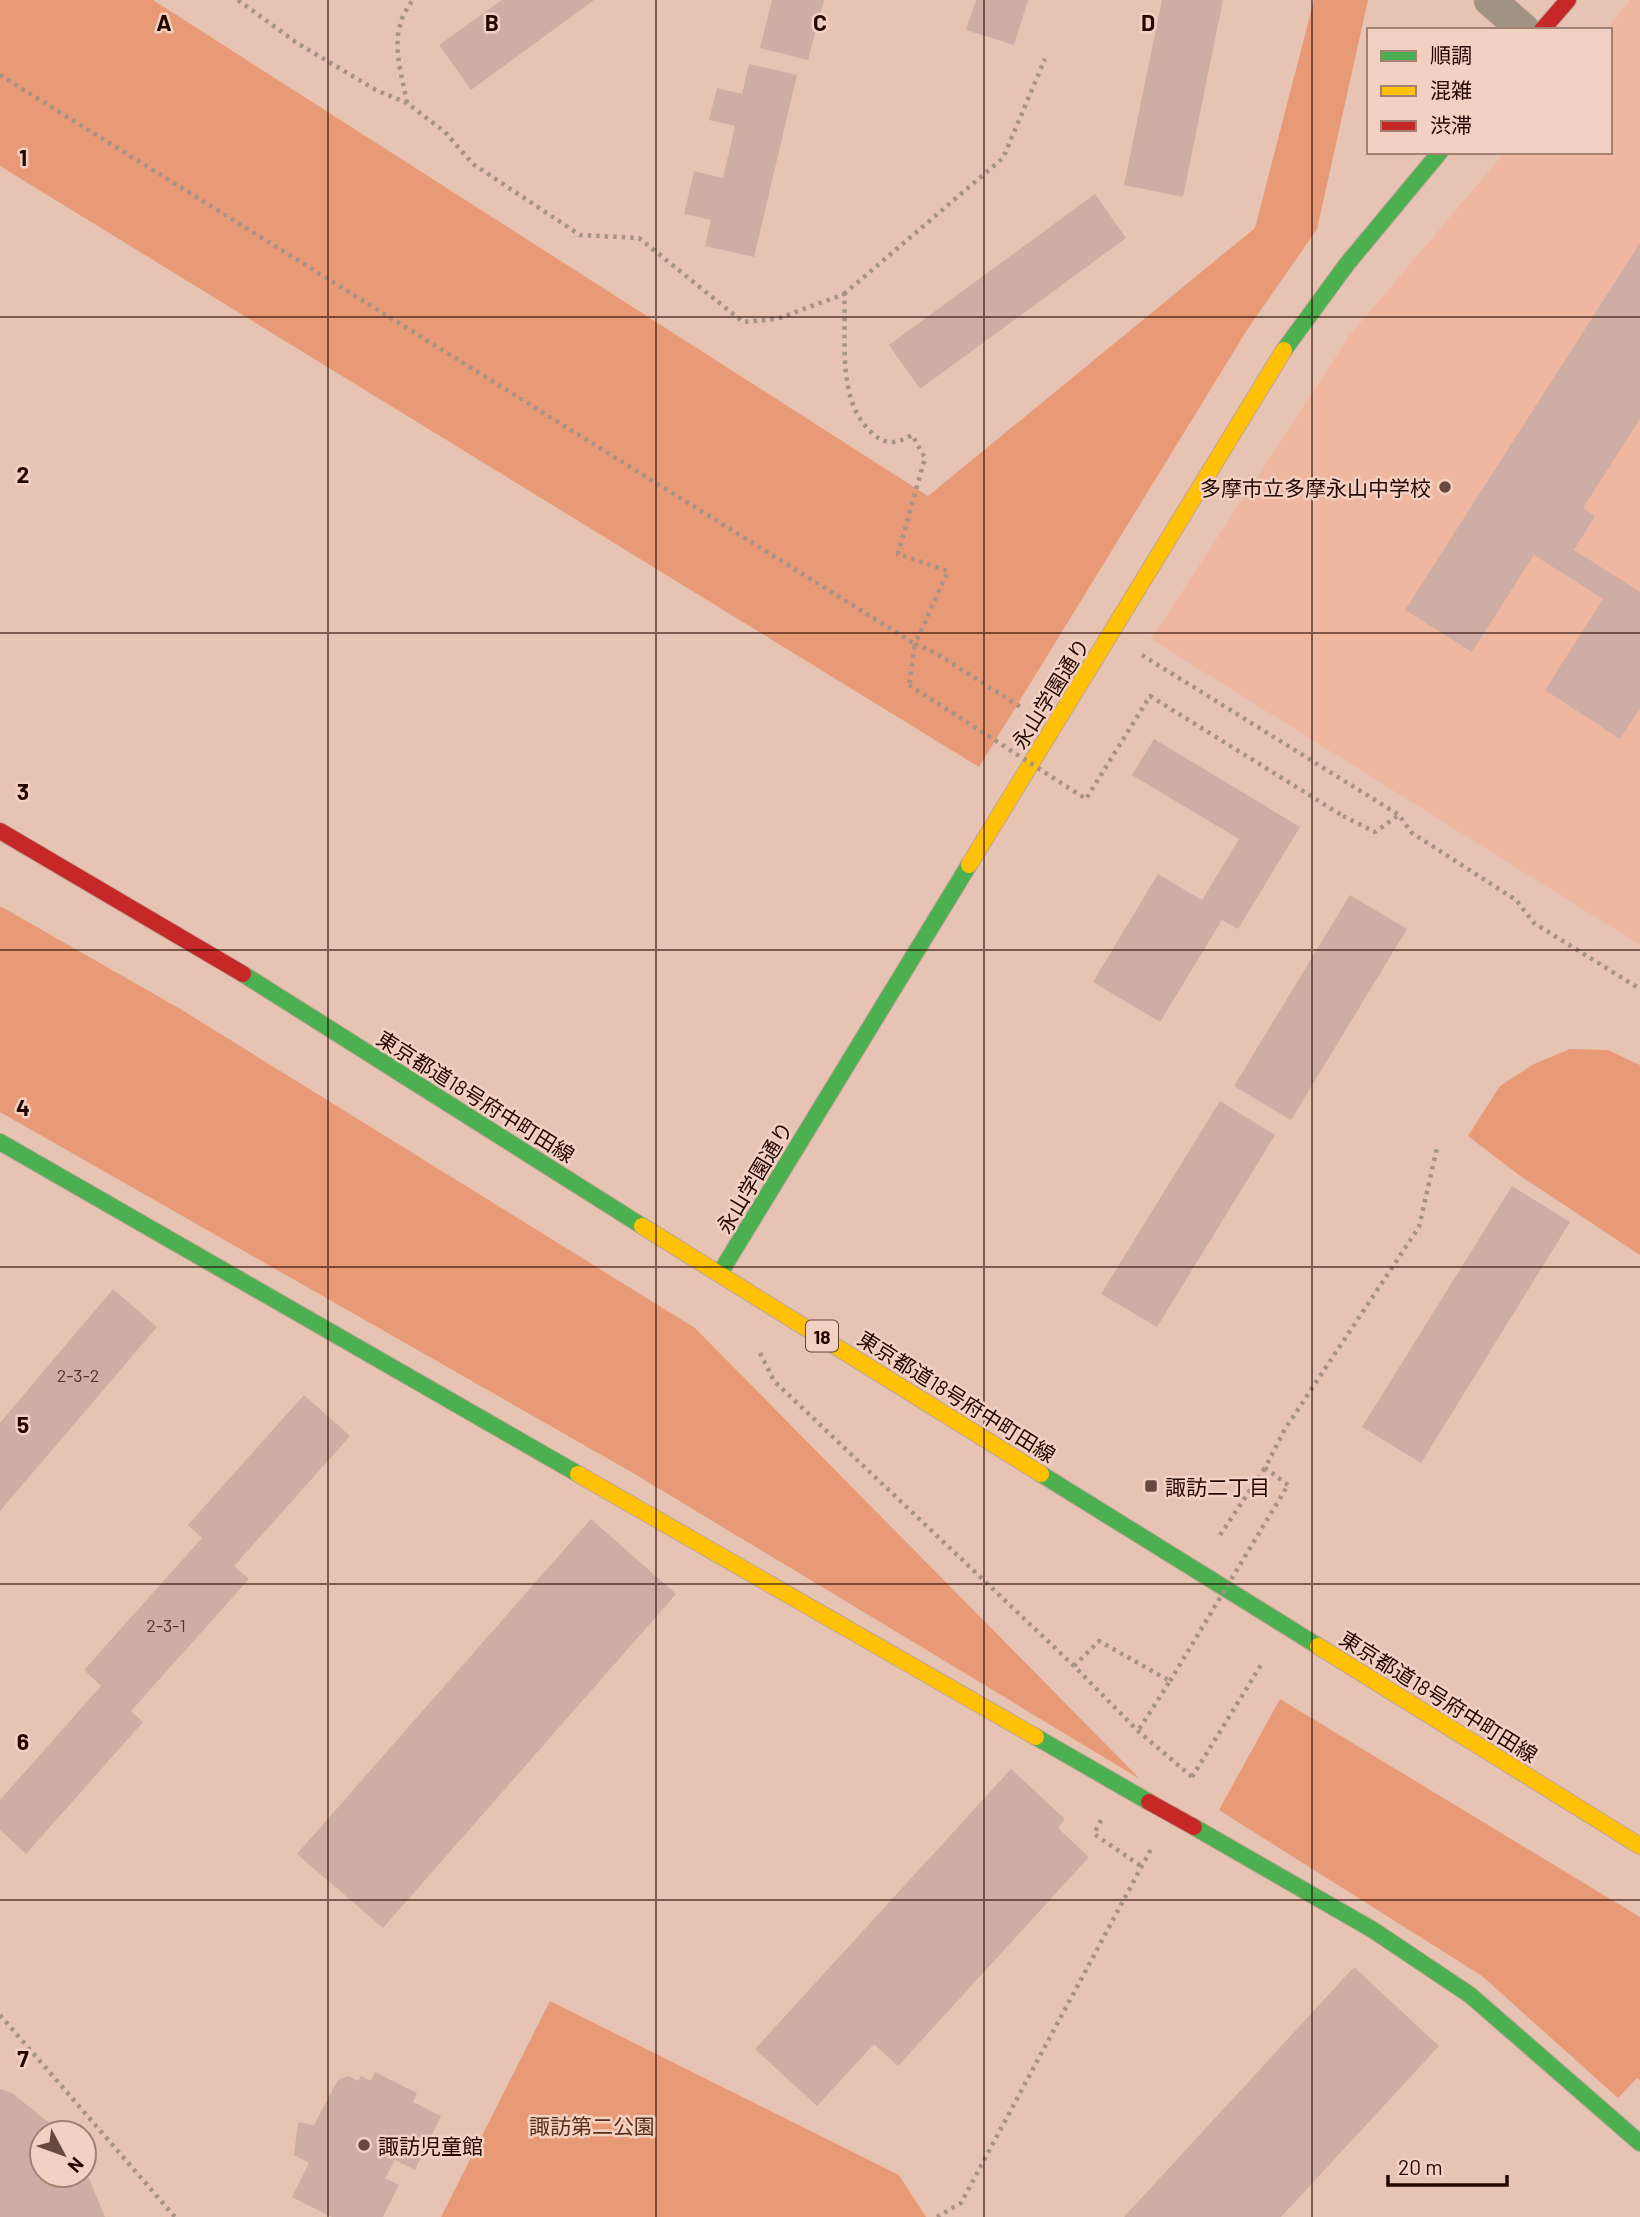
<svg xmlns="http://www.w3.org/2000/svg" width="1640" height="2217" font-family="Barlow,'Noto Sans JP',sans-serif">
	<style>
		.built { fill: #efb7a0 }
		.green { fill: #e89a76 }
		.building { fill: #ceada5 }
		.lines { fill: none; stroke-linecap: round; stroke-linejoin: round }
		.street-casing { stroke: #c0a398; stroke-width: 33 }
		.fast-casing { stroke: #c0a398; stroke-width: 18 }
		.slow-casing { stroke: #c0a398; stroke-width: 18 }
		.jam-casing { stroke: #c0a398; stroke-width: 18 }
		.path { stroke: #a69385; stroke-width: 4.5; stroke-dasharray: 3.5 5; stroke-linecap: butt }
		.street { stroke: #a19383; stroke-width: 32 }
		.fast { stroke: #4caf50; stroke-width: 16 }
		.slow { stroke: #ffc107; stroke-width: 16 }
		.jam { stroke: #c62828; stroke-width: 16 }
		.jam-bridge-casing { stroke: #c0a398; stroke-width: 18; stroke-linecap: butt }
		.path-bridge { stroke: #a69385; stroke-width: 4.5; stroke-dasharray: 3.5 5; stroke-linecap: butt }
		.jam-bridge { stroke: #c62828; stroke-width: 16 }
		.grid { fill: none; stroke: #240800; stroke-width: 2; stroke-opacity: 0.55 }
		.poi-dot { fill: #68493f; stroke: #f3d1c2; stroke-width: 2.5 }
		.labels { text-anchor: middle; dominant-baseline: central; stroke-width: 5; stroke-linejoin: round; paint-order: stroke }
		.number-label { font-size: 18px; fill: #52352d }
		.shield { fill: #f3d1c2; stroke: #62443a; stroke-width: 2 }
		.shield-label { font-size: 19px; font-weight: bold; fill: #240800 }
		.poi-label { font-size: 21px; fill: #240800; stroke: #f3d1c2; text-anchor: start }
		.street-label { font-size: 21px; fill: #240800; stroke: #f3d1c2 }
		.park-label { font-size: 21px; fill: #5d2f1b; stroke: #f3d1c2 }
		.grid-label { font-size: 23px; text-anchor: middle; font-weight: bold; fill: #240800; stroke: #f3d1c2; stroke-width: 5; stroke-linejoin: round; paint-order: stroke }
	</style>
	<rect width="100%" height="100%" fill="#e7c3b4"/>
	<!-- built -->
	<polygon class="built" points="1630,0 1640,0 1640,945 1151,639 1350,335 1505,152 1610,152 1610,30 1606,30"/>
	<!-- green -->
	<g class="green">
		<polygon points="0,0 153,0 928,496 1255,228 1314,0 1368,0 1317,229 1247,330 979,767 0,166"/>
		<polygon points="0,906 182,1010 695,1328 1140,1779 633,1473 0,1112"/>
		<polygon points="1570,1049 1608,1050 1640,1065 1640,1255 1519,1175 1468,1136 1500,1086 1534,1064"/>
		<polygon points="1280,1699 1640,1917 1640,2080 1637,2078 1618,2098 1482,1976 1219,1810"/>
		<polygon points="550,2001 899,2175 926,2217 441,2217"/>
	</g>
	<!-- building -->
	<g class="building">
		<polygon points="502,0 594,0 471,90 439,45"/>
		<polygon points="772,0 824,0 808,60 760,48"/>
		<polygon points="976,0 1028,0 1014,45 966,30"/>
		<polygon points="1162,0 1223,0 1183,197 1124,185"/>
		<polygon points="749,64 797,75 754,257 705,246 711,220 684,214 694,171 723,178 735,126 709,120 717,88 742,94"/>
		<polygon points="1095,194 1126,238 920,389 889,345"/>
		<polygon points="1640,243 1640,419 1583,508 1595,516 1574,550 1640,592 1640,708 1620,739 1545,690 1603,599 1534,555 1472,652 1405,610"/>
		<polygon points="1154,739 1300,827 1238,929 1222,920 1160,1022 1093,982 1158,874 1202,900 1239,839 1132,775"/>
		<polygon points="1350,895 1407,929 1291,1120 1234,1086"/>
		<polygon points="1220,1101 1275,1135 1157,1327 1101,1294"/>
		<polygon points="1512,1186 1570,1222 1421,1463 1362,1427"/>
		<polygon points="113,1289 157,1327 0,1511 0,1423"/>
		<polygon points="304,1395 350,1436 234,1566 249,1579 131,1711 143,1722 26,1854 0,1830 0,1800 101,1686 84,1670 202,1538 188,1525"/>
		<polygon points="591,1519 676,1594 383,1928 297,1854"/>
		<polygon points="1011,1769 1065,1819 1058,1828 1089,1857 898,2066 874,2044 817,2106 755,2049"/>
		<polygon points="1354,1967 1439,2046 1281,2217 1124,2217"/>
		<polygon points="375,2072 417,2093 413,2102 441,2116 415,2170 395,2160 385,2178 399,2185 383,2217 332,2217 292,2197 309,2163 294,2155 298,2122 314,2125 338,2080 348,2076 358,2081 361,2076 371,2081"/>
		<polygon points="0,2089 12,2093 53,2126 59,2133 42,2133 42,2175 84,2175 84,2167 105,2217 0,2217"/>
	</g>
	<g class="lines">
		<defs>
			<polyline id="street" points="1490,0 1524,30"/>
			<g id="fast">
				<polyline points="1284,350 1347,264 1440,152"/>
				<polyline points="243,974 642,1226"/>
				<polyline points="0,1142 578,1474"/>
				<polyline points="720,1273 969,865"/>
				<polyline points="1041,1474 1318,1646"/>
				<polyline points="1036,1737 1149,1802"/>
				<polyline points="1194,1827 1373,1930 1470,1995 1640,2143"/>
			</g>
			<g id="slow">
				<polyline points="969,865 1284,350"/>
				<polyline points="642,1226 1041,1474"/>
				<polyline points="578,1474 1036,1737"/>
				<polyline points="1318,1646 1640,1846"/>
			</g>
			<g id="jam">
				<polyline points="1542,30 1568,0"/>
				<polyline points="0,831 243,974"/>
			</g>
		</defs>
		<!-- street casing -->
		<use href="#street" class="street-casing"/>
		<!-- fast casing -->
		<use href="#fast" class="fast-casing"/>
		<!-- slow casing -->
		<use href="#slow" class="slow-casing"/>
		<!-- jam casing -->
		<use href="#jam" class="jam-casing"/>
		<!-- path -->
		<g class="path">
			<path d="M238 0 297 43 376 90 407 103 445 132 473 164 580 235 639 238 743 322 777 319 844 294C847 336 836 397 869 430 883 445 895 445 912 435L925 458 898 554 948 571 915 644 936 653 1022 708"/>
			<polyline points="0,75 915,644 909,685"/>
			<path d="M407 103C400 65 387 33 413 0"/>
			<polyline points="844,294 1003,158 1045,59"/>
			<polyline points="1142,655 1399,815 1412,833 1516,900 1534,923 1640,989"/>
			<polyline points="1343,816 1375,832 1399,815"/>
			<polyline points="760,1353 774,1381 1074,1666 1138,1731 1192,1777 1191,1780"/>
			<polyline points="1288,1485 1265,1468 1285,1429 1419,1227 1437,1148"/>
			<polyline points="1220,1535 1265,1468"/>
			<polyline points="1074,1666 1099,1641 1170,1681 1138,1731"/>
			<polyline points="1192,1777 1261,1665"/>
			<polyline points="1101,1820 1094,1834 1141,1866"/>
			<polyline points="0,2015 175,2217"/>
			<polyline points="937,2217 961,2203 1151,1849"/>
		</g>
		<!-- street -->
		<use href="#street" class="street"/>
		<!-- fast -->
		<use href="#fast" class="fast"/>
		<!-- slow -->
		<use href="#slow" class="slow"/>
		<!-- jam -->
		<use href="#jam" class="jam"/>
		<defs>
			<polyline id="jam-bridge" points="1149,1802 1194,1827"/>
		</defs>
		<!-- jam-bridge casing -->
		<use href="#jam-bridge" class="jam-bridge-casing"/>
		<!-- path-bridge -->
		<g class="path-bridge">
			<polyline points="909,685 1086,799 1150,696 1343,816"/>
			<polyline points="1170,1681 1288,1485"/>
		</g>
		<!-- jam-bridge -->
		<use href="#jam-bridge" class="jam-bridge"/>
	</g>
	<!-- grid -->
	<path class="grid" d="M328 0V2217M656 0V2217M984 0V2217M1312 0V2217M0 317H1640M0 633H1640M0 950H1640M0 1267H1640M0 1584H1640M0 1900H1640"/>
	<!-- markers -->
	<g class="poi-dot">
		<circle cx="1445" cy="487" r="7"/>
		<rect x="1144" y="1479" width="14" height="14" rx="3.5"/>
		<circle cx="364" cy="2145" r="7"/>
	</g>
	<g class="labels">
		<!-- number labels -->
		<g class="number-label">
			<text x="78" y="1375">2-3-2</text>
			<text x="166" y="1625">2-3-1</text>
		</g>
		<!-- shield labels -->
		<rect class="shield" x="806" y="1320.5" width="32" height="31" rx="5"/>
		<g class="shield-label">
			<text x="822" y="1336">18</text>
		</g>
		<!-- poi labels -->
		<g class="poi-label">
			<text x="1431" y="487" text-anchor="end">多摩市立多摩永山中学校</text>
			<text x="1165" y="1486">諏訪二丁目</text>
			<text x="378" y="2145">諏訪児童館</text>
		</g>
		<!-- street labels -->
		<g class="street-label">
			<text transform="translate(1050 693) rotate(-58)">永山学園通り</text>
			<text transform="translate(476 1096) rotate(32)">東京都道18号府中町田線</text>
			<text transform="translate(754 1177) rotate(-59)">永山学園通り</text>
			<text transform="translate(957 1396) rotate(32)">東京都道18号府中町田線</text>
			<text transform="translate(1439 1696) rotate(32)">東京都道18号府中町田線</text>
		</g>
		<!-- park labels -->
		<g class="park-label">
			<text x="592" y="2125">諏訪第二公園</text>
		</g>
	</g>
	<g class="grid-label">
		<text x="164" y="31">A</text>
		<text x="492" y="31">B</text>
		<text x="820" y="31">C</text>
		<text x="1148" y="31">D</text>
		<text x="23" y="166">1</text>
		<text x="23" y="483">2</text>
		<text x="23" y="800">3</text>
		<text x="23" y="1116">4</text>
		<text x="23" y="1433">5</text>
		<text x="23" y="1750">6</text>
		<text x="23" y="2067">7</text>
	</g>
	<!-- legend -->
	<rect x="1367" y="28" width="245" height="126" fill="#f3d1c2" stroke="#a08174" stroke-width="2"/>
	<rect x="1381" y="51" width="35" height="10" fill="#4caf50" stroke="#a08174" stroke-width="2"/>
	<text x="1430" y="63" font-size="21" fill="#240800">順調</text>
	<rect x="1381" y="86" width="35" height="10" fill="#ffc107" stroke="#a08174" stroke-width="2"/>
	<text x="1430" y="98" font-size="21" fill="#240800">混雑</text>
	<rect x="1381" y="121" width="35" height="10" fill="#c62828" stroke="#a08174" stroke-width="2"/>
	<text x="1430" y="133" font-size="21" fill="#240800">渋滞</text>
	<!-- north arrow -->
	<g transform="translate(63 2154) rotate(131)"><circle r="33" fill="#f3d1c2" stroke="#a08174" stroke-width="2"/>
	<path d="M0-5L12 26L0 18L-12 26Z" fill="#68493f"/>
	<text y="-10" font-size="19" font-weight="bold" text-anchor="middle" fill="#240800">N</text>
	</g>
	<!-- scale -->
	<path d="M1388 2175v10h119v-10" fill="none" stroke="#240800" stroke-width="3.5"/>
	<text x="1398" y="2175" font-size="21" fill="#240800" stroke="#f3d1c2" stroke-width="5" paint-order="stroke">20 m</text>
</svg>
